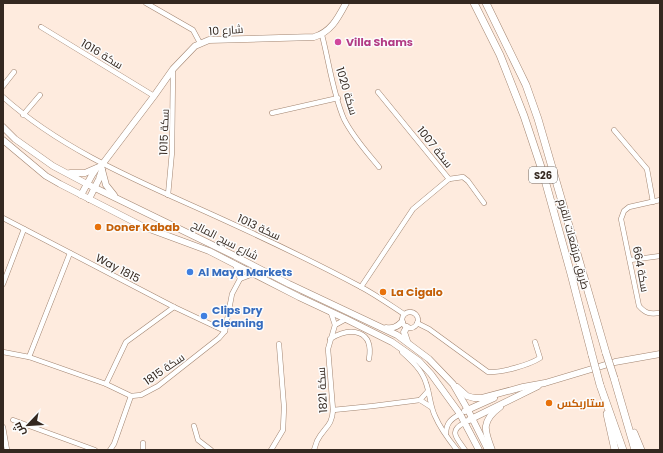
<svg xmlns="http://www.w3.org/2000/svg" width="663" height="453" font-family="Poppins,Cairo,sans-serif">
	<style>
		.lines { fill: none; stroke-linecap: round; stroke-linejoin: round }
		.street-casing { stroke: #a28571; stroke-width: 5.5 }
		.secondary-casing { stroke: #a28571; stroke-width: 7 }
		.primary-casing { stroke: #a28571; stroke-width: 8 }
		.street { stroke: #fff; stroke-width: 4.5 }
		.secondary { stroke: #fff; stroke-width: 6 }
		.primary { stroke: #fff; stroke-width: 7 }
		.primary-bridge-casing { stroke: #a28571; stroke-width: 8; stroke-linecap: butt }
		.primary-bridge { stroke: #fff; stroke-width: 7 }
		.hotel-dot { fill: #d1479c; stroke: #fcfcfc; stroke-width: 1.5 }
		.food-dot { fill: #e8710a; stroke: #fcfcfc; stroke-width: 1.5 }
		.shop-dot { fill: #3f7fe0; stroke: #fcfcfc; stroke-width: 1.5 }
		.labels { text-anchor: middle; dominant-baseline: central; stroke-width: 3; stroke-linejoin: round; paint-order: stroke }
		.shield { fill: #fcfcfc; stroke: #706862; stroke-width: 1 }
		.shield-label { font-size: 10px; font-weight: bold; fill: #342820 }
		.street-label { font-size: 11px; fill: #342820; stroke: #fcfcfc }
		.hotel-label { font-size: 11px; font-weight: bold; fill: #b23c85; stroke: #fcfcfc; text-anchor: start }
		.food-label { font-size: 11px; font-weight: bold; fill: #c56008; stroke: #fcfcfc; text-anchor: start }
		.shop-label { font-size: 11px; font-weight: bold; fill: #366cbe; stroke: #fcfcfc; text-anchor: start }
	</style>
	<rect width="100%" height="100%" fill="#feebde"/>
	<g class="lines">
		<defs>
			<g id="street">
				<polyline points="146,3 193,30 200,43"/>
				<polyline points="41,27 154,96"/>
				<path d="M322 35C329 62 333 94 344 119 353 137 366 151 379 167"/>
				<polyline points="3,86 14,72"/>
				<path d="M3 97C67 154 148 185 224 220 270 241 316 263 361 287 376 295 390 305 404 314"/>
				<polyline points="272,113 338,98"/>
				<polyline points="23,115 40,95"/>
				<polyline points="614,130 647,169 653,202"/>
				<polyline points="449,179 463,177 468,181 484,203"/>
				<polyline points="168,195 172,152 173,69"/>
				<path d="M660 200 629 207 624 211 621 219 639 306C646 314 650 314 660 313"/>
				<polyline points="3,218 174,307 225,331"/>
				<polyline points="630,260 660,256"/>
				<polyline points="240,279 253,274"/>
				<polyline points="3,284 24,229"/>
				<polyline points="361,287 413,209 449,179 378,92"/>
				<circle cx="410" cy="320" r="8"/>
				<path d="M417 323 429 329 488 372C501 373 529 365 540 358L535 342"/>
				<polyline points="335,325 346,319"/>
				<path d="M330 339C351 326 374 330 369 359"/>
				<polyline points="3,352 29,357 106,384 131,396 141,395 158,386 219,338 225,331 232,294 240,279 235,264"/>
				<path d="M402 352C412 361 422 370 426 383 430 394 430 406 435 416 440 428 449 440 457 450"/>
				<polyline points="29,357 70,253"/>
				<polyline points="106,384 126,342 174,307"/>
				<polyline points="420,400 428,391"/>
				<polyline points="333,410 373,406 420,400 431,407"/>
				<polyline points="13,420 95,450"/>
				<path d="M464 423C448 431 457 438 465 450"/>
				<polyline points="194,426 198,440 211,450"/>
				<polyline points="3,427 7,450"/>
				<path d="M446 434C446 423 451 419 460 414"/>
				<polyline points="143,443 143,450"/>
				<polyline points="110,450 114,444 131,396"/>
				<polyline points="271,450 283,430 284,407 279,344"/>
				<path d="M314 450C315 447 316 444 317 441 324 427 332 427 333 410L328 349 335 325 331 313"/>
			</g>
			<g id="secondary">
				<polyline points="3,127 15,139 53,166 87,184 235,256 289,284 397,335 429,359 453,384 468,410 488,450"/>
				<polyline points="3,140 46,176 60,184 144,227 209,251 299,297 346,319 392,342 419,361 431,374 460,414 479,450"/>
				<polyline points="101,166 106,185 114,195"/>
				<path d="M70 173H85L101 166 154 96 173 69 195 46 209 40 314 37C331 32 338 18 346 3"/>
				<polyline points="81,195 92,175 96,169"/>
				<polyline points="89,199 99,179 102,170"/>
				<polyline points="407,327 404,332 407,341"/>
				<path d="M386 328C393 329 397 327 402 322"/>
				<polyline points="457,387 467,396 474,398 482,398 523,387 545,383 615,362 660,354"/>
				<polyline points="465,411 494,398"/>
				<polyline points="469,420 538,386"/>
				<path d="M492 450C484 430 481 421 500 407"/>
			</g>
			<g id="primary">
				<polyline points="474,3 500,55 524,116 543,173 571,274 592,355"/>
				<polyline points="486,3 526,85 538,119 606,353"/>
				<polyline points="614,378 635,450"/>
				<polyline points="600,385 623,450"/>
				<polyline points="607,414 615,450"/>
				<polyline points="634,433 641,450"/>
			</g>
		</defs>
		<!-- street casing -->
		<use href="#street" class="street-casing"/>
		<!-- secondary casing -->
		<use href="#secondary" class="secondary-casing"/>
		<!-- primary casing -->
		<use href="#primary" class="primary-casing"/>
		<!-- street -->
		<use href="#street" class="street"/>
		<!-- secondary -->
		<use href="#secondary" class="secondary"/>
		<!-- primary -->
		<use href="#primary" class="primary"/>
		<defs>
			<g id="primary-bridge">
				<polyline points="606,353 614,378"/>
				<polyline points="592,355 600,385"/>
			</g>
		</defs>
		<!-- primary-bridge casing -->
		<use href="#primary-bridge" class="primary-bridge-casing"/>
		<!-- primary-bridge -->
		<use href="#primary-bridge" class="primary-bridge"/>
	</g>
	<!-- markers -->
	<circle class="hotel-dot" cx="338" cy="42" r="4"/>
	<g class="food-dot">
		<circle cx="98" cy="227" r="4"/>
		<circle cx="383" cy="292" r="4"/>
		<circle cx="549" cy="403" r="4"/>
	</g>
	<g class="shop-dot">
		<circle cx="190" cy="272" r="4"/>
		<circle cx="204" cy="316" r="4"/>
	</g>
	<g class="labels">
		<!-- shield labels -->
		<rect class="shield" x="529" y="167" width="28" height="16" rx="3"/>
		<g class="shield-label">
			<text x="543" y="175">S26</text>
		</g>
		<!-- street labels -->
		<g class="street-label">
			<text transform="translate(226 30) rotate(-4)">شارع 10</text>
			<text transform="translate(102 54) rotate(31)">سكة 1016</text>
			<text transform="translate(347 91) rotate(73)">سكة 1020</text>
			<text transform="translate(164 132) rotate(-88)">سكة 1015</text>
			<text transform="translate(435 147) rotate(51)">سكة 1007</text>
			<text transform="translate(259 227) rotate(25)">سكة 1013</text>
			<text transform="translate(225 240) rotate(27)">شارع سيح المالح</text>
			<text transform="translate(574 244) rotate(75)">طريق مرتفعات القرم</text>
			<text transform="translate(118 268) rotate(28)">Way 1815</text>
			<text transform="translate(641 269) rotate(79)">سكة 664</text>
			<text transform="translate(164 369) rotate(-35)">سكة 1815</text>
			<text transform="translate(322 390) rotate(-93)">سكة 1821</text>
		</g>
		<!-- hotel labels -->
		<g class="hotel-label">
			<text x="346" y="42">Villa Shams</text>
		</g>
		<!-- food labels -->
		<g class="food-label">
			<text x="106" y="227">Doner Kabab</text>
			<text x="391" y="292">La Cigalo</text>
			<text x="557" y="403">ستاربكس</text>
		</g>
		<!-- shop labels -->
		<g class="shop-label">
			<text x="198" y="272">Al Maya Markets</text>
			<text x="212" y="310">Clips Dry<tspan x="212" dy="13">Cleaning</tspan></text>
		</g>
	</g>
	<!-- border -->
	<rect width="663" height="453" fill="none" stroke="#342820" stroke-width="8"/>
	<!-- north arrow -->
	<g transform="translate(28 425) rotate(245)" stroke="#fcfcfc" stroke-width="3" paint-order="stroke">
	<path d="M0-3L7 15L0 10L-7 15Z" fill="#342820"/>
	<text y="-6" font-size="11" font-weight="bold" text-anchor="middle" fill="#342820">ش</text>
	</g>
</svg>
